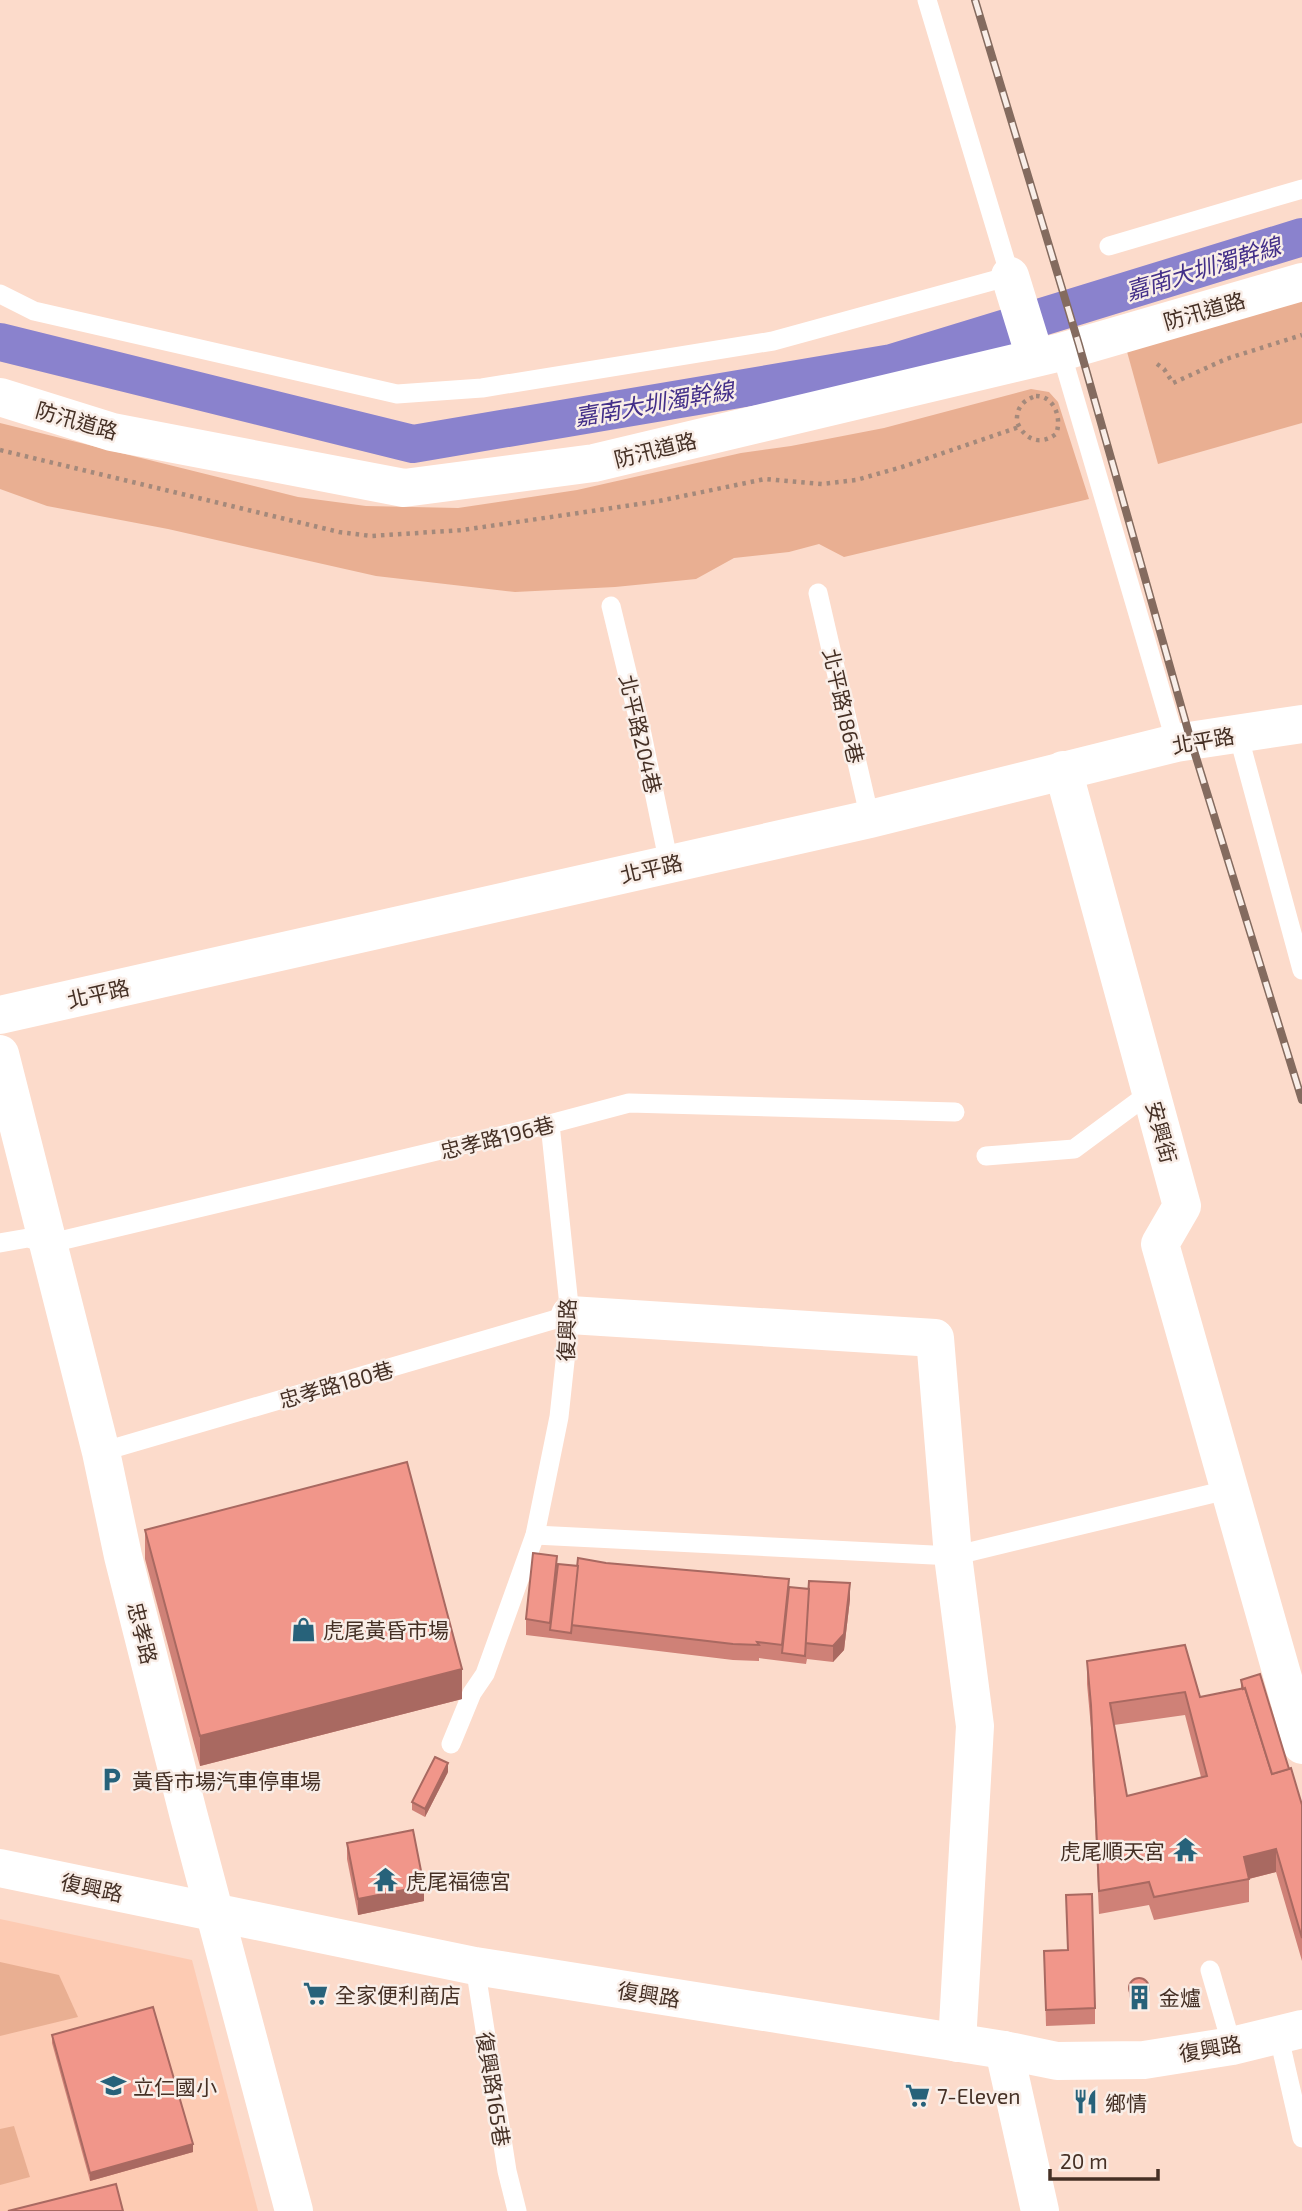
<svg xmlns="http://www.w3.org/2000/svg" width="1302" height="2211" font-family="'Exo 2','Noto Sans TC',sans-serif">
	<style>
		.built { fill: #fdcbb3 }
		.green { fill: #e9af92 }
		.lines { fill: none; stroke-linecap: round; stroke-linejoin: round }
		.canal { stroke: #8a82cd; stroke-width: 38 }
		.path { stroke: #a4897b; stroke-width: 4.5; stroke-dasharray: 3.5 5; stroke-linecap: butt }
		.service { stroke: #fff; stroke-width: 19 }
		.minor { stroke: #fff; stroke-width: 38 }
		.rail-casing { stroke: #846b5f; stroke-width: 8 }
		.rail { stroke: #f9eee8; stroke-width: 5; stroke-dasharray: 16; stroke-linecap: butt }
		.wall { fill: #cf8177; fill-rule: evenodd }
		.shaded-wall { fill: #a96961 }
		.building { fill: #f1968a; stroke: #a96961; stroke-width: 2; fill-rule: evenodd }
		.labels { text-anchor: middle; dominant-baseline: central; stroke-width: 5; stroke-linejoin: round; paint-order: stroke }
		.street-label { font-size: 21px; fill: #453025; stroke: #f9eee8 }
		.poi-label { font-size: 21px; fill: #453025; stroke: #f9eee8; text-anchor: start }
		.water-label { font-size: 23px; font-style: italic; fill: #432f89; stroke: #f9eee8 }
	</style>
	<rect width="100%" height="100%" fill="#fcdbcb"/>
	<!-- built -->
	<polygon class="built" points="0,1919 192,1960 258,2211 0,2211"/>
	<!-- green -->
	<g class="green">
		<polygon points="1302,300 1302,423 1158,464 1126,348"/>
		<polygon points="1031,389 1049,392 1058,402 1089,499 844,557 819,544 789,552 734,558 696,579 615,587 515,592 376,576 168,529 47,506 0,489 0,423 298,497 366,506 458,508 577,490 741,453 791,446 884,428"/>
		<polygon points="0,1962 59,1975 78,2017 0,2036"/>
		<polygon points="14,2126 30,2177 0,2185 0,2129"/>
	</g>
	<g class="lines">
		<!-- canal -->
		<polyline class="canal" points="0,342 413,444 892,363 1302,237"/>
		<!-- path -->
		<g class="path">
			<polyline points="1157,364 1164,369 1173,383 1226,359 1302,335"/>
			<path d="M1036 396C1055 396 1062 419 1056 434 1040 446 1025 440 1017 422 1016 408 1023 400 1036 396Z"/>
			<polyline points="0,450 339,532 371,536 463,530 659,501 765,479 822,484 856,480 902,467 1019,427"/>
		</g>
		<!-- service -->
		<g class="service">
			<polyline points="1109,246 1302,189"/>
			<polyline points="0,294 34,311 397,394 482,388 773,341 1010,276 927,0"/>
			<polyline points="1061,352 1176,743"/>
			<polyline points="818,593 870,819"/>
			<polyline points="611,606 642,734 669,864"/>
			<polyline points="1238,734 1302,970"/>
			<polyline points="986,1156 1074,1149 1151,1092"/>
			<polyline points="0,1243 28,1238 47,1244 550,1124 629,1103 955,1112"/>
			<polyline points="101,1452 570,1315"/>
			<polyline points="535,1535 953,1556 1231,1489"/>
			<polyline points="451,1744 472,1693 485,1674 535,1535 559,1417 570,1315 550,1124"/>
			<polyline points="475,1966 507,2171 517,2211"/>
			<polyline points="1210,1970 1232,2046"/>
			<polyline points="1278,2033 1302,2138"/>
		</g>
		<!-- minor -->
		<g class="minor">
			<polyline points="1010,276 1035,357"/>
			<polyline points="0,397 112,432 404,488 594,463 1061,352 1302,282"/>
			<polyline points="1063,770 1182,1206 1160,1244 1302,1745"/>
			<polyline points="0,1015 870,819 1176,743 1302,724"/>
			<polyline points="0,1054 101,1452 123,1556 188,1813 294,2211"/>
			<polyline points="570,1315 935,1338 953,1556 975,1726 957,2043"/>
			<polyline points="0,1868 475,1966 1004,2050 1057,2061 1144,2060 1232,2046 1302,2029"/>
			<polyline points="1004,2050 1040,2211"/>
		</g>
		<defs>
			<polyline id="rail" points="975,0 1079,345 1191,741 1302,1100"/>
		</defs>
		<!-- rail casing -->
		<use href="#rail" class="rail-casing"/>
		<!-- rail -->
		<use href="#rail" class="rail"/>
	</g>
	<!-- wall -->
	<g class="wall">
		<polygon points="145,1530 462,1699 200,1766 145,1559"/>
		<polygon points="606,1563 789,1587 850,1599 844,1650 833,1662 807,1659 806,1664 759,1658 759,1661 733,1660 526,1635 526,1619 557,1564 578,1566"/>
		<path d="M1087 1661 1200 1697 1241 1689V1680L1289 1769 1302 1805V1961L1276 1872 1249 1879V1902L1154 1920 1149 1905 1099 1914 1091 1728 1087 1684ZM1185 1715 1201 1777 1127 1796 1114 1725Z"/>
		<polygon points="448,1772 425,1817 412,1810 412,1802"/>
		<polygon points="347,1843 424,1901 358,1915 347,1859"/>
		<polygon points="1044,1951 1095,2008 1095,2024 1046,2026"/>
		<polygon points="1129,1988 1149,1998 1146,2004 1136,2006 1131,2002 1129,1996"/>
		<polygon points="52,2035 193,2152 90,2181 52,2043"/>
	</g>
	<!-- shaded-wall -->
	<g class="shaded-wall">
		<polygon points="850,1583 850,1599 844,1650 833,1662 833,1646"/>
		<polygon points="462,1669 462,1699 200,1766 200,1736"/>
		<polygon points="448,1763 448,1772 425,1817 425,1809"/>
		<polygon points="1276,1849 1276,1872 1244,1880 1244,1857"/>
		<polygon points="424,1886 424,1901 358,1915 358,1899"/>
		<polygon points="1149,1990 1149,1998 1146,2004 1136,2006 1136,1998"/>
		<polygon points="193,2144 193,2152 90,2181 90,2173"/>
	</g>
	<!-- building -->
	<g class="building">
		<polygon points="407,1462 462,1669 200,1736 145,1530"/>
		<polygon points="533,1553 557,1556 550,1623 526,1619"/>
		<polygon points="578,1558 606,1563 789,1579 782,1645 757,1642 759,1645 733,1644 571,1625"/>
		<polygon points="558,1564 578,1566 571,1633 550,1630"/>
		<polygon points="809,1581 850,1583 844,1634 833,1646 805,1643"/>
		<polygon points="789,1587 809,1589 805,1656 782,1653"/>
		<path d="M1185 1645 1200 1697 1245 1688 1272 1774 1291 1768 1302 1805V1938L1276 1849 1244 1857 1249 1879 1154 1897 1149 1882 1099 1891 1091 1705 1087 1661ZM1185 1692 1207 1776 1127 1796 1110 1703Z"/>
		<polygon points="1260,1674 1289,1769 1272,1774 1245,1688 1243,1689 1241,1680"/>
		<polygon points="435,1757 448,1763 425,1809 412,1802"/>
		<polygon points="413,1830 424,1886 358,1899 347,1843"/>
		<polygon points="1092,1894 1095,2008 1046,2010 1044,1951 1068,1950 1066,1895"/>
		<circle cx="1139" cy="1988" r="10"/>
		<polygon points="153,2007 193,2144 90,2173 52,2035"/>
		<polygon points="116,2184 123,2211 8,2211"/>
	</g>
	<!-- icons -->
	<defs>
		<symbol id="shop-bare" viewBox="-9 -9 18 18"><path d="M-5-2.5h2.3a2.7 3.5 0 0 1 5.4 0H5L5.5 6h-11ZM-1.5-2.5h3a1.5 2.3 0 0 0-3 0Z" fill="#27627a" stroke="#f9eee8" stroke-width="2.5" paint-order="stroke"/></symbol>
		<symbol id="parking-bare" viewBox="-9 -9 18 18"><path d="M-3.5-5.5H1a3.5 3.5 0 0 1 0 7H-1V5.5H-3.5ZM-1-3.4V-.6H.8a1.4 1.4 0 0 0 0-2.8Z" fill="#27627a" stroke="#f9eee8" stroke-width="2.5" paint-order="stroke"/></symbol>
		<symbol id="temple-bare" viewBox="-9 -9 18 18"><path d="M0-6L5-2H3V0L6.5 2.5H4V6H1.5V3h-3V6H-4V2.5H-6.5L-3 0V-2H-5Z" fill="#27627a" stroke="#f9eee8" stroke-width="2.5" paint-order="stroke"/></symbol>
		<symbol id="supermarket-bare" viewBox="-9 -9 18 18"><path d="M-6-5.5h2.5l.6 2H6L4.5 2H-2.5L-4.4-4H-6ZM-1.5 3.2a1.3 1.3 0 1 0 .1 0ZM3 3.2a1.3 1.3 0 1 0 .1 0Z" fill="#27627a" stroke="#f9eee8" stroke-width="2.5" paint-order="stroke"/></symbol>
		<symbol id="building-bare" viewBox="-9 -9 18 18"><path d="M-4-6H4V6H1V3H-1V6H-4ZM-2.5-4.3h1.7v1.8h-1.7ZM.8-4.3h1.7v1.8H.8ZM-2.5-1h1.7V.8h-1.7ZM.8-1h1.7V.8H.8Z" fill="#27627a" stroke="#f9eee8" stroke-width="2.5" paint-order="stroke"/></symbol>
		<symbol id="school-bare" viewBox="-9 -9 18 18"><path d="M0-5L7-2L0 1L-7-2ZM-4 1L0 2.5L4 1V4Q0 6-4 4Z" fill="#27627a" stroke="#f9eee8" stroke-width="2.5" paint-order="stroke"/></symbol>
		<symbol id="restaurant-bare" viewBox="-9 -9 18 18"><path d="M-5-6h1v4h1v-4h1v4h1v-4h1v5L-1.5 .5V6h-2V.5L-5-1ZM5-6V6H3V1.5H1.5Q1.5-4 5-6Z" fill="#27627a" stroke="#f9eee8" stroke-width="2.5" paint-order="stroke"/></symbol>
	</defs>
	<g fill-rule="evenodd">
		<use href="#shop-bare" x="286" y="1612" width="35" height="35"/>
		<use href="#parking-bare" x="94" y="1762" width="35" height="35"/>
		<use href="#temple-bare" x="1168" y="1832" width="35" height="35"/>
		<use href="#temple-bare" x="368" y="1862" width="35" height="35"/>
		<use href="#supermarket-bare" x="298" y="1976" width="35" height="35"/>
		<use href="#building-bare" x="1122" y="1980" width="35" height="35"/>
		<use href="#school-bare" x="96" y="2068" width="35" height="35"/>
		<use href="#supermarket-bare" x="900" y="2078" width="35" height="35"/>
		<use href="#restaurant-bare" x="1068" y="2084" width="35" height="35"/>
	</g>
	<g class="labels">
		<!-- street labels -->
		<g class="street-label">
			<text transform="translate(1204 310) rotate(-16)">防汛道路</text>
			<text transform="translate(77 420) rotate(16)">防汛道路</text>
			<text transform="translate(655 449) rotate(-14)">防汛道路</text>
			<text transform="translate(844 706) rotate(77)">北平路186巷</text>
			<text transform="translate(641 734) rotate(77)">北平路204巷</text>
			<text transform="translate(1203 740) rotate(-10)">北平路</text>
			<text transform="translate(651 868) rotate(-13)">北平路</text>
			<text transform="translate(98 993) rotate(-13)">北平路</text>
			<text transform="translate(1162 1132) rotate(75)">安興街</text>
			<text transform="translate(497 1137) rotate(-14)">忠孝路196巷</text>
			<text transform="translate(566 1330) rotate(-88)">復興路</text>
			<text transform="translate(336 1384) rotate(-16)">忠孝路180巷</text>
			<text transform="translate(143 1633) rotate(76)">忠孝路</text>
			<text transform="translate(92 1887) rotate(12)">復興路</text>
			<text transform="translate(649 1994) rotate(9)">復興路</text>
			<text transform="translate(1210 2048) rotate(-10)">復興路</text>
			<text transform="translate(494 2089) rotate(81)">復興路165巷</text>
		</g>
		<!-- poi labels -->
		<g class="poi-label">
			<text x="323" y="1629">虎尾黃昏市場</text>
			<text x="132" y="1780">黃昏市場汽車停車場</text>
			<text x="1165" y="1850" text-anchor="end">虎尾順天宮</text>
			<text x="406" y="1880">虎尾福德宮</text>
			<text x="335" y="1994">全家便利商店</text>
			<text x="1159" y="1997">金爐</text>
			<text x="133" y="2086">立仁國小</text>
			<text x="937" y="2095">7-Eleven</text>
			<text x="1105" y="2102">鄉情</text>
		</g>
		<!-- water labels -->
		<g class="water-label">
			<text transform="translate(1203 268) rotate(-17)">嘉南大圳濁幹線</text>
			<text transform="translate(654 403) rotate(-10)">嘉南大圳濁幹線</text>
		</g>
	</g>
	<!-- scale -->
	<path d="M1050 2169v10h108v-10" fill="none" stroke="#453025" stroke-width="3.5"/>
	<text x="1060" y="2169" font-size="21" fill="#453025" stroke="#f9eee8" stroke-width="5" paint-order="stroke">20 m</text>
</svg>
